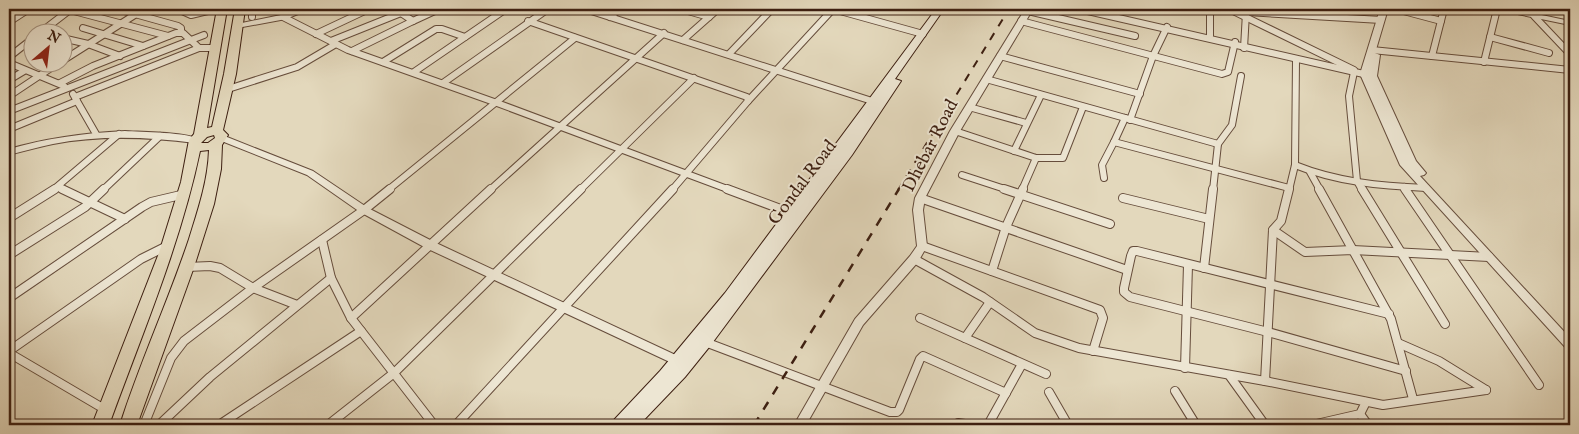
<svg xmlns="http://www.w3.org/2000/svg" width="1579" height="434" font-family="'IM FELL English',serif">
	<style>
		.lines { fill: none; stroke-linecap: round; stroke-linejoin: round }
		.minor-far1-casing { stroke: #664d3c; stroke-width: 8 }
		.minor-casing { stroke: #664d3c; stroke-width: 10 }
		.tertiary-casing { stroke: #664d3c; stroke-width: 2 }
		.secondary-casing { stroke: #3d1f11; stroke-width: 2 }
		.trunk-casing { stroke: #3d1f11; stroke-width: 2 }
		.minor-far1 { stroke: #ede6d3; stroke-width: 6 }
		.minor { stroke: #ede6d3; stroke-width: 8 }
		.tertiary { fill: #ede6d3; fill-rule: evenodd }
		.secondary { fill: #ede6d3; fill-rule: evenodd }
		.trunk { fill: #e3d8bc; fill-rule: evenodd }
		.rail-far1 { stroke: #3d1f11; stroke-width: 2; stroke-dasharray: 8 8; stroke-linecap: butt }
		.rail { stroke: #3d1f11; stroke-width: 2.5; stroke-dasharray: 9 9; stroke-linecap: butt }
		.labels { text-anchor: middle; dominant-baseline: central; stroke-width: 4; stroke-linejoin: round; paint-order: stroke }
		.street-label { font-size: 18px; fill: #3d1f11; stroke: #ede6d3 }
	</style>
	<rect width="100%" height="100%" fill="#e3d8bc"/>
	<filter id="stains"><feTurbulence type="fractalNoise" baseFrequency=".004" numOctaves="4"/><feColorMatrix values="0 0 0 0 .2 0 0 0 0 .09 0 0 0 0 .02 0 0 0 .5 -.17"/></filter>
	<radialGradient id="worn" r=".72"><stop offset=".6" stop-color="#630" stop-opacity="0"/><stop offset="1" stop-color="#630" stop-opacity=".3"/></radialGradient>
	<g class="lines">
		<defs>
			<g id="minor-far1">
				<polyline points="117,9 178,26 181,28 181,33"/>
				<polyline points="252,9 252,17"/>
				<polyline points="585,9 872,101"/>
				<polyline points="681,9 709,17"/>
				<polyline points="833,9 923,34"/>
				<polyline points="1079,9 1368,75"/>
				<polyline points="1210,9 1210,36"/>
				<polyline points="1229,9 1354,70"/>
				<polyline points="1396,9 1441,21"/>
				<polyline points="70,10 168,36"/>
				<polyline points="180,10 191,15 216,9"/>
				<polyline points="1028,11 1135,36"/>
				<polyline points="1246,12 1381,20"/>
				<polyline points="401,13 410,9"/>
				<polyline points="1534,16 1570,54"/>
				<polyline points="283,17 348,50 497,103 730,190"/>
				<polyline points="610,17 620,9"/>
				<polyline points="413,21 439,9"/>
				<polyline points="528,21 747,97 748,101 672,190"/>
				<polyline points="1021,21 1222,74 1228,72 1235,42"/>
				<polyline points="9,22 29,9"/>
				<polyline points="83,28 143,46"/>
				<polyline points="41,32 71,9"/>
				<polyline points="316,34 369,9"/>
				<polyline points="1490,37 1549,53"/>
				<polyline points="62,38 88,44 120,56"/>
				<polyline points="683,40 718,9"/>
				<polyline points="331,41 401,13 394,9"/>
				<polyline points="1244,48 1246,13"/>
				<polyline points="1372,50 1570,70"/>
				<polyline points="352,51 413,21 401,13"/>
				<polyline points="729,54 772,9"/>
				<polyline points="1000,56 1140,94"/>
				<polyline points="1432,56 1444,9"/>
				<polyline points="9,57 32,39"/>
				<polyline points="62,61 144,9"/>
				<polyline points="383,62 436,29 442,29 465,37"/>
				<polyline points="1484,62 1497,9"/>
				<polyline points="9,63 64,86"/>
				<polyline points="414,72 506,9"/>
				<polyline points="1354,72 1349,96 1357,181 1362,190"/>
				<polyline points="986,79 1218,144"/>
				<polyline points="9,80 24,71"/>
				<polyline points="60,83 93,66 176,33 183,33 199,48 215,48"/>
				<polyline points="443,83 548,9"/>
				<polyline points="228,89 297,67 336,44"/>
				<polyline points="73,94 96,134"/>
				<polyline points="9,96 60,62"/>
				<polyline points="75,97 199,48"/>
				<polyline points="748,101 833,9"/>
				<polyline points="969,107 1026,123"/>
				<polyline points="9,111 204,35"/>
				<polyline points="1125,118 1114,142 1289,188"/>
				<polyline points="1130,120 1153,56 1167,27"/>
				<polyline points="9,129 77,101"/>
				<polyline points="955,131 1036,158 1063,158 1083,107"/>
				<polyline points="1014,151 1041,95"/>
				<path d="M1295 165C1337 182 1381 186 1426 188"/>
				<polyline points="1310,172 1320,190"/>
				<polyline points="962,175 1008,190"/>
				<polyline points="1104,178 1102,165 1114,142"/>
				<polyline points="58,187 65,190"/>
				<polyline points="1404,187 1406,190"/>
				<polyline points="53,190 119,134"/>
				<polyline points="103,190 160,136"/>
				<polyline points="388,190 575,38"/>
				<polyline points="490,190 664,33"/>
				<polyline points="580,190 694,78"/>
				<polyline points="1022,190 1036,158"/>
				<polyline points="1213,190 1218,144 1232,125 1241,76"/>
				<polyline points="1289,190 1295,165 1296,60"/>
			</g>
			<g id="minor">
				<polyline points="62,189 125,219"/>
				<polyline points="727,189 794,214"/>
				<polyline points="1004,189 1110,224"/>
				<polyline points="1319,189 1391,319 1413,399"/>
				<polyline points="1362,189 1445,324"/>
				<polyline points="1405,189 1539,385"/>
				<polyline points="920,198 1127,270"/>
				<polyline points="1123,198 1209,219"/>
				<polyline points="9,218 55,189"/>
				<polyline points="1273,230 1305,252 1353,250 1489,257"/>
				<polyline points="322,240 331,278 351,318 434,425"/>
				<polyline points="922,246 1100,310 1103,318 1093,351"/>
				<polyline points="9,255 85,207 104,189"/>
				<polyline points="914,259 983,297 1035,333 1079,348 1265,381 1383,405 1486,390"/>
				<polyline points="187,267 210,266 220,268 253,288 297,305"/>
				<polyline points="1204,268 1213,189"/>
				<polyline points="992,271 1006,227 1023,189"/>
				<polyline points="9,298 142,207 151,202 185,194"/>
				<polyline points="1389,314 1137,251 1133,251 1131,256 1124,288 1124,292 1130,297 1268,332 1406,371"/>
				<polyline points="351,318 491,189"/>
				<polyline points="920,318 1046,374"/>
				<polyline points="965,338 990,302"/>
				<polyline points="705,342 890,412 897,412 899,410 920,359 923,356 1006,393"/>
				<polyline points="1398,343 1439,361 1486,390"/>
				<polyline points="9,351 141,259 169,245"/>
				<polyline points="9,353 106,410"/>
				<polyline points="1185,368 1188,265"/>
				<polyline points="1229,375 1265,425"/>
				<polyline points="1265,381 1273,230 1281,221 1289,189"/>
				<polyline points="1175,391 1196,425"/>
				<polyline points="1049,392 1068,425"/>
				<polyline points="1360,414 1368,425"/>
				<polyline points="958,423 972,425"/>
				<polyline points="144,425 171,358 184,341 253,288 364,210 390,189"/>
				<polyline points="159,425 210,377 331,278"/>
				<polyline points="219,425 361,331"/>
				<polyline points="328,425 394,373 581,189"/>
				<polyline points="456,425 673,189"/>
				<polyline points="988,425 1022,364"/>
				<polyline points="1312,425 1360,414 1366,402"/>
			</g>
			<g id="tertiary">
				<polygon points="299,9 310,9 286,19 237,28 233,26 237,24 281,15"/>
				<polygon points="1025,9 1033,9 960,131 925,198 923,210 927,246 918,262 863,325 806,425 794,425 855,319 910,256 917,246 913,210 915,198 950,131"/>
				<polygon points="1380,9 1388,9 1375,53 1380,55 1377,76 1416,161 1426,173 1424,175 1420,176 1570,338 1570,350 1566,348 1400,165 1360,74"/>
				<polygon points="1499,9 1513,9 1570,21 1570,25 1503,11"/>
				<path d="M125 131C139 132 190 132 200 140L195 143C148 137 100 135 53 144 38 147 24 151 9 155V149C47 138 85 133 125 131Z"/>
				<polygon points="222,135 313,171 368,208 434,242 682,358 684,361 682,364 678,366 674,364 426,248 360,212 307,175 219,140 217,138"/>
			</g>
			<polygon id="secondary" points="936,9 944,9 895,79 901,81 852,155 710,346 685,377 639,425 611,425 613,421 660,371 725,293"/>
			<path id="trunk" d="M217 9H227L207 128 212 127 224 74 235 9H245L236 74 223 130 228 135 222 145 221 169 214 204 194 267 137 425H120C140 362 168 302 189 239 198 210 208 181 209 150L200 151C180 246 142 334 109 425H92L159 253 181 182 189 140 194 134ZM214 135 215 138 208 143H201L207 137Z"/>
		</defs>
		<!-- minor-far1 casing -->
		<use href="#minor-far1" class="minor-far1-casing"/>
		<!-- minor casing -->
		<use href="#minor" class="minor-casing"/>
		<!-- tertiary casing -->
		<use href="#tertiary" class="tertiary-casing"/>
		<!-- secondary casing -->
		<use href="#secondary" class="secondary-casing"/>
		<!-- trunk casing -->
		<use href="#trunk" class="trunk-casing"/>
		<!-- minor-far1 -->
		<use href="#minor-far1" class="minor-far1"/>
		<!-- minor -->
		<use href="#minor" class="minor"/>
		<!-- tertiary -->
		<use href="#tertiary" class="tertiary"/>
		<!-- secondary -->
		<use href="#secondary" class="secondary"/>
		<!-- trunk -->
		<use href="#trunk" class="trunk"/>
		<!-- rail-far1 -->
		<polyline class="rail-far1" points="898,190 1009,9"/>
		<!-- rail -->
		<polyline class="rail" points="754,425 899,189"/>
	</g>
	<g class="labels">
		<!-- street labels -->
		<g class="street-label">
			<text transform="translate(931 146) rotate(-63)">Dhebar Road</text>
			<text transform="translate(803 183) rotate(-53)">Gondal Road</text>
		</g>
	</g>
	<!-- margin -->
	<rect width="1579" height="434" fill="none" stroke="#e3d8bc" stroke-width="30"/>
	<rect x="10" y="10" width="1559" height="414" fill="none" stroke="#3d1f11" stroke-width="2.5"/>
	<rect x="15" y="15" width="1549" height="404" fill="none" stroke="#3d1f11"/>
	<!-- north arrow -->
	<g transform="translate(48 48) rotate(28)"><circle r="24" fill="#ede6d3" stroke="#a79685"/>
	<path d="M0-4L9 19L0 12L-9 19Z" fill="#8f2418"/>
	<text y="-8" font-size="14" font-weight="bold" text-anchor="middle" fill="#3d1f11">N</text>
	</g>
	<rect width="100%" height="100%" filter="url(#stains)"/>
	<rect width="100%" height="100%" fill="url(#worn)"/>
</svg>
